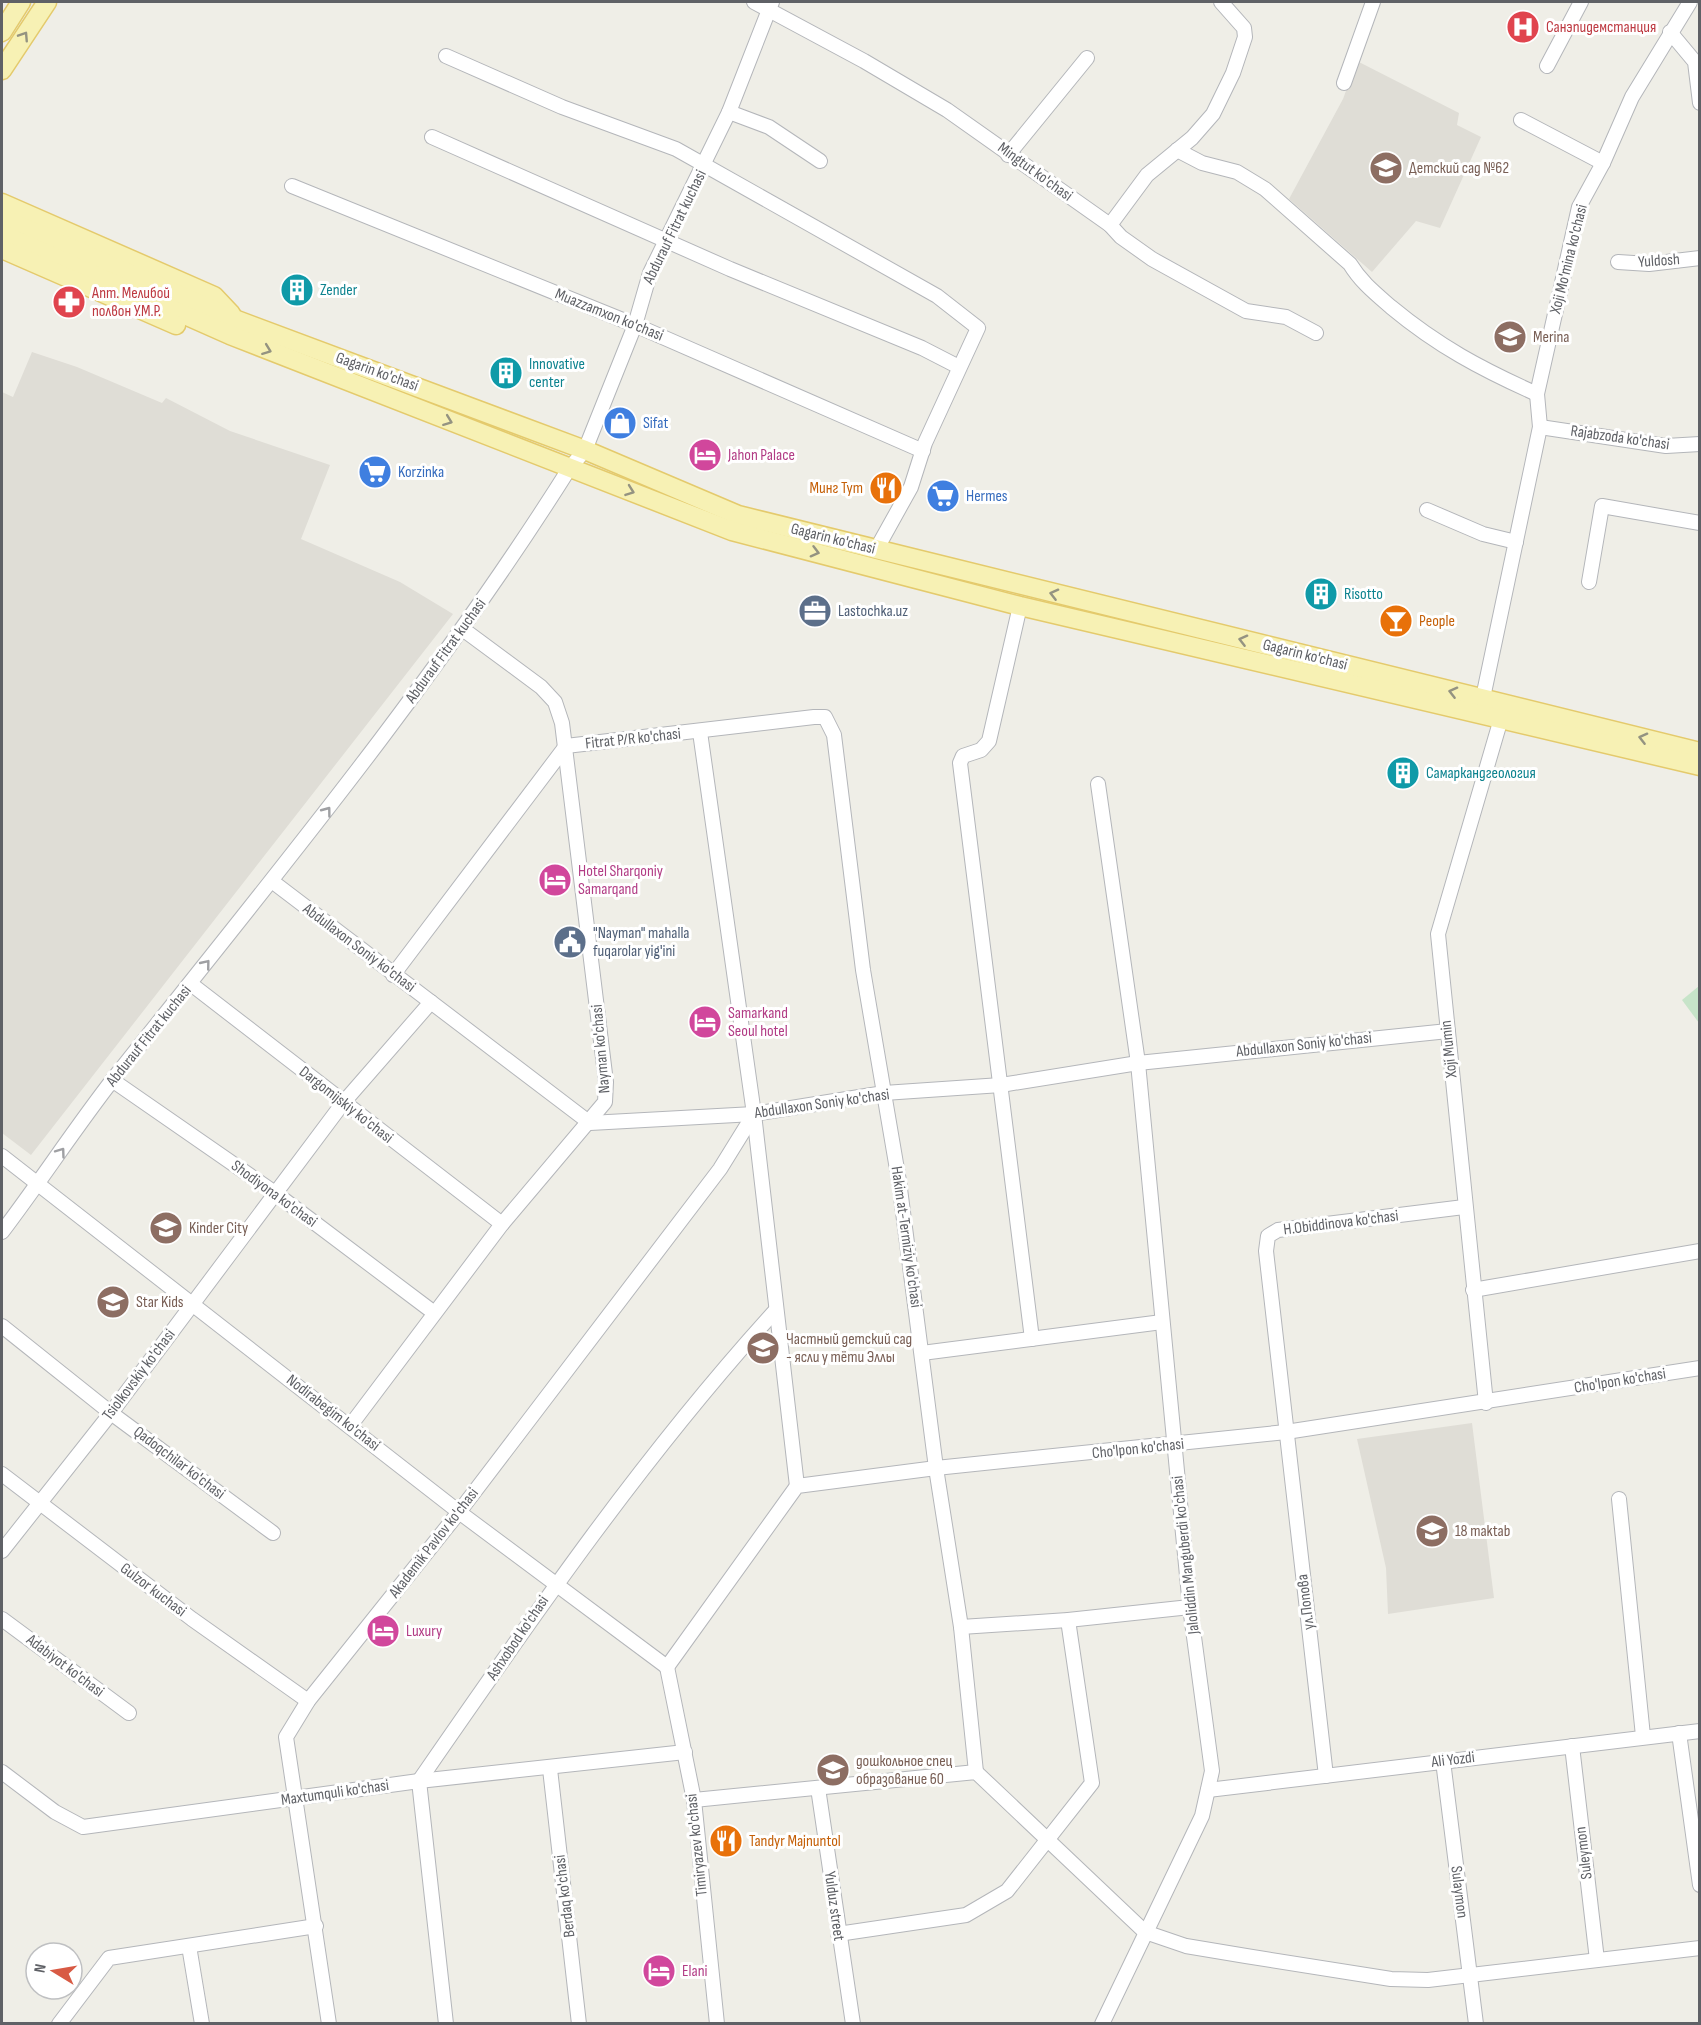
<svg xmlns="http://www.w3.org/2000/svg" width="1701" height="2025" font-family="'Sofia Sans Condensed',sans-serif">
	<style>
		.education { fill: #dfddd6 }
		.green { fill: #c7e4c9 }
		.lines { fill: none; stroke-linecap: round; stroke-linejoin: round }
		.minor-casing { stroke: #b4b6ba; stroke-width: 16 }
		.major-casing { stroke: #e4ca6c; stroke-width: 21 }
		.minor { stroke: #fff; stroke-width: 14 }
		.major { stroke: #f7f1b4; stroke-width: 18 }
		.oneway { stroke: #949381 }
		.oneway2 { stroke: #9fa0a3 }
		.labels { text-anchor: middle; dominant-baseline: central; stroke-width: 6; stroke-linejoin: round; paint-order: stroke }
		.health-label { font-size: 16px; fill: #be3a42; stroke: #fff; text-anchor: start }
		.education-label { font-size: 16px; fill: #785e54; stroke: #fff; text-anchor: start }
		.street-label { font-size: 16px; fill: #5f6166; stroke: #fff }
		.culture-label { font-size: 16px; fill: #0d838f; stroke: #fff; text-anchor: start }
		.shop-label { font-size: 16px; fill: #366cbe; stroke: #fff; text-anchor: start }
		.hotel-label { font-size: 16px; fill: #b23c85; stroke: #fff; text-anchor: start }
		.food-label { font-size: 16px; fill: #c56008; stroke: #fff; text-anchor: start }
		.service-label { font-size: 16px; fill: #4e5e75; stroke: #fff; text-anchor: start }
	</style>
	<rect width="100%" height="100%" fill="#efeee7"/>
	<!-- education -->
	<g class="education">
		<polygon points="1357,61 1459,113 1457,125 1481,137 1440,228 1416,221 1372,272 1289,199 1343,99"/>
		<polygon points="32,352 77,367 162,403 166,398 230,431 330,465 301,539 400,582 453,614 31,1155 2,1133 2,392 13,397"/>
		<polygon points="1472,1423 1494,1598 1388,1614 1386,1568 1357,1439"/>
	</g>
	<!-- green -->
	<polygon class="green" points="1699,986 1699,1023 1682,1000"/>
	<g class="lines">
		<defs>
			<g id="minor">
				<polyline points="754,2 864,61 947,110 1110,225 1121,237 1152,259 1246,311 1286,317 1316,333"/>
				<polyline points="1670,32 1695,62 1700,103"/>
				<polyline points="446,56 562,107 676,149 937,296 978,328 925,443 911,487 876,550"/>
				<polyline points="1547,66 1581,2"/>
				<polyline points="1344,83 1373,2"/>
				<polyline points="729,112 769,127 820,161"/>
				<polyline points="1521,120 1603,163"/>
				<polyline points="432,137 730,269 922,348 959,367"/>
				<path d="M1177 150 1202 163 1237 172 1265 189 1350 264C1361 282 1375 293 1391 307 1438 346 1481 369 1537 394"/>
				<polyline points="1008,155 1087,58"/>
				<polyline points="292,186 635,325 923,451"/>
				<polyline points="1110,225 1147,175 1192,138 1213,114 1233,73 1245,37 1244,28 1221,2"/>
				<polyline points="1618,262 1649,264 1700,258"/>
				<polyline points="1540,427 1666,446 1700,444"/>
				<polyline points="1427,510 1483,534 1516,542"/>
				<polyline points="1589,582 1602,506 1700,523"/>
				<polyline points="1020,606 989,741 981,750 963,756 960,763 1032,1339"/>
				<polyline points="1481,707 1540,427 1537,394 1579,207 1603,163 1632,97 1690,2"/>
				<polyline points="700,732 754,1114 797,1486"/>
				<polyline points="566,746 814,717 825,717 834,735 863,970 899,1181 936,1468 961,1627 976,1772"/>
				<polyline points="1098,784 1138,1063 1190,1607 1212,1771 1202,1816 1102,2024"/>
				<polyline points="273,882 590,1123 754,1114 884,1093 1001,1085 1138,1063 1448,1031"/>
				<polyline points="393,975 566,746"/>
				<polyline points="191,984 502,1224"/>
				<polyline points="112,1080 275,1193 433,1312"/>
				<polyline points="2,1156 459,1512 667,1667"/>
				<path d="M2 1232C40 1182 75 1128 114 1078 273 878 433 685 569 469L585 450 635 325 650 273 729 112 772 2"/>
				<polyline points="1473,1290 1700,1251"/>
				<polyline points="2,1326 111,1413 273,1533"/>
				<polyline points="922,1353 1162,1322"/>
				<polyline points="1486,1403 1438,934 1503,712"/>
				<polyline points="350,1426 502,1224 605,1102 606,1082 562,723 555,702 541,687 464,630"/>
				<polyline points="2,1474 192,1619 308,1701"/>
				<polyline points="1619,1499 1643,1736"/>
				<polyline points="2,1551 111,1413 343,1103 431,1002"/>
				<polyline points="2,1619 129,1713"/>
				<polyline points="961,1627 1068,1620 1190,1607"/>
				<polyline points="667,1667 797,1486 936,1468 1286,1432 1700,1368"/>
				<polyline points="667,1667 694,1800 717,2024"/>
				<polyline points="1679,1733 1700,1885"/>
				<polyline points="1572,1746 1597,1960"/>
				<polyline points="1443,1761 1476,2024"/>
				<polyline points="550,1769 579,2024"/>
				<polyline points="2,1772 55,1812 83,1827 419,1781 685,1752"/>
				<polyline points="1326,1776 1266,1251 1268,1236 1278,1230 1464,1207"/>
				<polyline points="818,1788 853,2024"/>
				<polyline points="1208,1790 1700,1731"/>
				<polyline points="694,1800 976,1772 1145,1932 1186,1946 1246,1956 1391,1979 1428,1980 1700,1948"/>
				<polyline points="838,1934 966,1915 1007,1891 1092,1783 1068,1620"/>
				<polyline points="189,1946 202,2024"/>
				<polyline points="59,2024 109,1958 316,1926"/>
				<polyline points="329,2024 286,1737 308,1701 459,1512 720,1169 754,1114"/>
				<path d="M446 2024 419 1781C531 1619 643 1456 776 1310"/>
			</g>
			<g id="major">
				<polyline points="2,32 21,2"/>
				<polyline points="2,70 47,2"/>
				<polyline points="2,203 214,296 231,314"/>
				<polyline points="2,218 237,320 585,450 738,515 1700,752"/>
				<polyline points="2,234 230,335 732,531 1020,606 1700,766"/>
				<polyline points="2,249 176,325"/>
			</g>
		</defs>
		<!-- minor casing -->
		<use href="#minor" class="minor-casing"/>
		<!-- major casing -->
		<use href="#major" class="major-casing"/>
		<!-- minor -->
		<use href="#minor" class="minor"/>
		<!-- major -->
		<use href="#major" class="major"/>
	</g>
	<!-- one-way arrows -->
	<defs><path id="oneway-chevron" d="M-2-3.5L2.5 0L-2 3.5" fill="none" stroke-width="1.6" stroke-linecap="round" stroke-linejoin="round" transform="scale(1.5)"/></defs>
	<g class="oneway">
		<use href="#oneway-chevron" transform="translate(24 36) rotate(-57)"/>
		<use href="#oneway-chevron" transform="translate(267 350) rotate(21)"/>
		<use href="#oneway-chevron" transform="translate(448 421) rotate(21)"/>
		<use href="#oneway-chevron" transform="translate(630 491) rotate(20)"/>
		<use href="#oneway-chevron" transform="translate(815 552) rotate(15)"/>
		<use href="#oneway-chevron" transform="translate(1054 594) rotate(-166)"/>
		<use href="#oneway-chevron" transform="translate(1243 640) rotate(-166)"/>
		<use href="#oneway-chevron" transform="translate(1453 692) rotate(-166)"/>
		<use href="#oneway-chevron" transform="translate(1643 738) rotate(-166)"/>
	</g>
	<g class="oneway2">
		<use href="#oneway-chevron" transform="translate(327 811) rotate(-53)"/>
		<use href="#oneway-chevron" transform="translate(206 964) rotate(-51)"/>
		<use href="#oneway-chevron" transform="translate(61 1152) rotate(-54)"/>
	</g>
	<!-- icons -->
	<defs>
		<symbol id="hospital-disc" viewBox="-11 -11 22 22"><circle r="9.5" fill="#e0444e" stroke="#fff"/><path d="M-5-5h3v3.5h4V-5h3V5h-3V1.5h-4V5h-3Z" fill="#fff"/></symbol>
		<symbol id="school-disc" viewBox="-11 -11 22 22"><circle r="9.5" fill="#8d6e63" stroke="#fff"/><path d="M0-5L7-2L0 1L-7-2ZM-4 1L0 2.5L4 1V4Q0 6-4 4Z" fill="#fff"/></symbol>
		<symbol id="building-disc" viewBox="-11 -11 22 22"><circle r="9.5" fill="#0f9aa8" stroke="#fff"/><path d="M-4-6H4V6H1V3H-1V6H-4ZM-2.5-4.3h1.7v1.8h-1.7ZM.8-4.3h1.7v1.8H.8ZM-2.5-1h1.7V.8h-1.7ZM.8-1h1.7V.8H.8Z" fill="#fff"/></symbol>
		<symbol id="pharmacy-disc" viewBox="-11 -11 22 22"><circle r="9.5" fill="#e0444e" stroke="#fff"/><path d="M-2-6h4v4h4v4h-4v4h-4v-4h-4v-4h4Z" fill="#fff"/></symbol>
		<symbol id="shop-disc" viewBox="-11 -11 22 22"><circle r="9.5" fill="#3f7fe0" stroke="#fff"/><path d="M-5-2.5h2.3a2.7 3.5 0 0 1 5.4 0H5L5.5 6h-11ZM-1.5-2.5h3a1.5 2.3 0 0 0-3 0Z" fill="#fff"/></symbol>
		<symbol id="hotel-disc" viewBox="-11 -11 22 22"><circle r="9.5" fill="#d1479c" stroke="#fff"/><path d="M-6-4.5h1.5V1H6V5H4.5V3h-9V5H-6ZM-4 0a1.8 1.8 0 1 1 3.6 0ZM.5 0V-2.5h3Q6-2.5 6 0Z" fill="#fff"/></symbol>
		<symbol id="supermarket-disc" viewBox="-11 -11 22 22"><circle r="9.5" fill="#3f7fe0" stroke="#fff"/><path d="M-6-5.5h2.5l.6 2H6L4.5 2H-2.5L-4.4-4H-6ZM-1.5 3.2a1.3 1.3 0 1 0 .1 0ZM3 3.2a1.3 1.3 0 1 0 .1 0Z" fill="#fff"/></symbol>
		<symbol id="restaurant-disc" viewBox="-11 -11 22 22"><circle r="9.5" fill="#e8710a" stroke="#fff"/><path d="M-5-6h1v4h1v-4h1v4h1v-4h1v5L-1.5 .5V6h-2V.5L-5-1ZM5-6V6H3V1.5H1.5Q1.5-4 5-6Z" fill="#fff"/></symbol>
		<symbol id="office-disc" viewBox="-11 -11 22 22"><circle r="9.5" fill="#5c6f8a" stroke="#fff"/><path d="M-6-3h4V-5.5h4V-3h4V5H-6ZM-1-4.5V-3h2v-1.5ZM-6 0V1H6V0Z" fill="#fff"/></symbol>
		<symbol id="bar-disc" viewBox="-11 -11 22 22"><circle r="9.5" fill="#e8710a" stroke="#fff"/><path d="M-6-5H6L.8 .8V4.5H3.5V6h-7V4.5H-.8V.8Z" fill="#fff"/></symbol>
		<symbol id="civic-disc" viewBox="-11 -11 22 22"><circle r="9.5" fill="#5c6f8a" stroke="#fff"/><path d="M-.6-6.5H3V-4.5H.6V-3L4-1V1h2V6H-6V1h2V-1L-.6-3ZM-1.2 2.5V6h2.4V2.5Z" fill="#fff"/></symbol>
	</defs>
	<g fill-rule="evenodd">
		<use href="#hospital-disc" x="1504" y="8" width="38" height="38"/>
		<use href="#school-disc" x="1367" y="149" width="38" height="38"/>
		<use href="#building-disc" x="278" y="271" width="38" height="38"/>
		<use href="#pharmacy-disc" x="50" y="283" width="38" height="38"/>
		<use href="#school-disc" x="1491" y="318" width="38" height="38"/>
		<use href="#building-disc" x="487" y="354" width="38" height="38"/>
		<use href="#shop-disc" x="601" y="404" width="38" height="38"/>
		<use href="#hotel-disc" x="686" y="436" width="38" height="38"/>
		<use href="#supermarket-disc" x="356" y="453" width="38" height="38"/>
		<use href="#restaurant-disc" x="867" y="469" width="38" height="38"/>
		<use href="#supermarket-disc" x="924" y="477" width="38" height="38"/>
		<use href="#building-disc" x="1302" y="575" width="38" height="38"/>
		<use href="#office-disc" x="796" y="592" width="38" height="38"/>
		<use href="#bar-disc" x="1377" y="602" width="38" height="38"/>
		<use href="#building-disc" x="1384" y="754" width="38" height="38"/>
		<use href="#hotel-disc" x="536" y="861" width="38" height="38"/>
		<use href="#civic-disc" x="551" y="923" width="38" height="38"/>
		<use href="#hotel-disc" x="686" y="1003" width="38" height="38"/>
		<use href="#school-disc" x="147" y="1209" width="38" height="38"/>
		<use href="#school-disc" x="94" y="1283" width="38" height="38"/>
		<use href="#school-disc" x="744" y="1329" width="38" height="38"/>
		<use href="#school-disc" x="1413" y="1512" width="38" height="38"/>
		<use href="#hotel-disc" x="364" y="1612" width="38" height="38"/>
		<use href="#school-disc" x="814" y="1751" width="38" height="38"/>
		<use href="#restaurant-disc" x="707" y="1822" width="38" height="38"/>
		<use href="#hotel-disc" x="640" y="1952" width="38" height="38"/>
	</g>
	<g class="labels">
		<!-- health labels -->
		<g class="health-label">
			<text x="1546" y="27">Санэпидемстанция</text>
			<text x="92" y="293">Апт. Мелибой<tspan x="92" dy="18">полвон У.М.Р.</tspan></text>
		</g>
		<!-- education labels -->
		<g class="education-label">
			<text x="1409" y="168">Детский сад №62</text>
			<text x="1533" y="337">Merina</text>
			<text x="189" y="1228">Kinder City</text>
			<text x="136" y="1302">Star Kids</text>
			<text x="786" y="1339">Частный детский сад<tspan x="786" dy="18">- ясли у тёти Эллы</tspan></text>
			<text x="1455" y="1531">18 maktab</text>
			<text x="856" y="1761">дошкольное спец<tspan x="856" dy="18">образование 60</tspan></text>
		</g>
		<!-- street labels -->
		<g class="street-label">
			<text transform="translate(1035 172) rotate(36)">Mingtut ko'chasi</text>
			<text transform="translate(675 227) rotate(-64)">Abdurauf Fitrat kuchasi</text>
			<text transform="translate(1569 259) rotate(-76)">Xoji Mo'mina ko'chasi</text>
			<text transform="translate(1659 261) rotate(-4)">Yuldosh</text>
			<text transform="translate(609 315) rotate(22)">Muazzamxon ko'chasi</text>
			<text transform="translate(377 372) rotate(20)">Gagarin ko'chasi</text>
			<text transform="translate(1620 438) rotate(8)">Rajabzoda ko'chasi</text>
			<text transform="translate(833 539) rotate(14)">Gagarin ko'chasi</text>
			<text transform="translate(446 651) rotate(-54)">Abdurauf Fitrat kuchasi</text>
			<text transform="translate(1305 655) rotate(14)">Gagarin ko'chasi</text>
			<text transform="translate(633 739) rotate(-6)">Fitrat P/R ko'chasi</text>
			<text transform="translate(359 948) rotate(37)">Abdullaxon Soniy ko'chasi</text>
			<text transform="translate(149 1036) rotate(-51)">Abdurauf Fitrat kuchasi</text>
			<text transform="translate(1304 1045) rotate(-6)">Abdullaxon Soniy ko'chasi</text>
			<text transform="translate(601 1049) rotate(-95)">Nayman ko'chasi</text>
			<text transform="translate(1449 1049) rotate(-96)">Xoji Mumin</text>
			<text transform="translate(822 1104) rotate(-8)">Abdullaxon Soniy ko'chasi</text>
			<text transform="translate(346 1105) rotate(38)">Dargomijskiy ko'chasi</text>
			<text transform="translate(274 1194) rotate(36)">Shodiyona ko'chasi</text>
			<text transform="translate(1341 1223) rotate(-7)">H.Obiddinova ko'chasi</text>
			<text transform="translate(906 1237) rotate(82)">Hakim at-Termiziy ko'chasi</text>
			<text transform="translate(139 1375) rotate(-53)">Tsiolkovskiy ko'chasi</text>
			<text transform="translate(1620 1381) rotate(-9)">Cho'lpon ko'chasi</text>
			<text transform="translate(333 1413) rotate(38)">Nodirabegim ko'chasi</text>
			<text transform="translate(1138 1449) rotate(-6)">Cho'lpon ko'chasi</text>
			<text transform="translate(179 1463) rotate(37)">Qadoqchilar ko'chasi</text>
			<text transform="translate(434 1543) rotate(-52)">Akademik Pavlov ko'chasi</text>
			<text transform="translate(1186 1555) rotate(-96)">Jaloliddin Manguberdi ko'chasi</text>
			<text transform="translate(153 1590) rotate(37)">Gulzor kuchasi</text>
			<text transform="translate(1306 1602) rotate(-97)">ул.Попова</text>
			<text transform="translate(518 1638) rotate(-56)">Ashxobod ko'chasi</text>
			<text transform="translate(65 1666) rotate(37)">Adabiyot ko'chasi</text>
			<text transform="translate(1453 1760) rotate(-7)">Ali Yozdi</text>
			<text transform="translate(335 1793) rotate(-8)">Maxtumquli ko'chasi</text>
			<text transform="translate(697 1845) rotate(-96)">Timiryazev ko'chasi</text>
			<text transform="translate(1584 1853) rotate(-97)">Suleymon</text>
			<text transform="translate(1459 1892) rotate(83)">Sulaymon</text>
			<text transform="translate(565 1896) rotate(-97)">Berdaq ko'chasi</text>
			<text transform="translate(834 1906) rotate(82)">Yulduz street</text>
		</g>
		<!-- culture labels -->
		<g class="culture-label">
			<text x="320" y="290">Zender</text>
			<text x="529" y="364">Innovative<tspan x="529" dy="18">center</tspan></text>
			<text x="1344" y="594">Risotto</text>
			<text x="1426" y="773">Самаркандгеология</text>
		</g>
		<!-- shop labels -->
		<g class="shop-label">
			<text x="643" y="423">Sifat</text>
			<text x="398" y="472">Korzinka</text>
			<text x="966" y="496">Hermes</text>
		</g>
		<!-- hotel labels -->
		<g class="hotel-label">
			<text x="728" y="455">Jahon Palace</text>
			<text x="578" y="871">Hotel Sharqoniy<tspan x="578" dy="18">Samarqand</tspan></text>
			<text x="728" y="1013">Samarkand<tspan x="728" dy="18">Seoul hotel</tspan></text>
			<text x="406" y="1631">Luxury</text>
			<text x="682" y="1971">Elani</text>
		</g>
		<!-- food labels -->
		<g class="food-label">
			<text x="863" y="488" text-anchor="end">Минг Тут</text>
			<text x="1419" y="621">People</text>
			<text x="749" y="1841">Tandyr Majnuntol</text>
		</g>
		<!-- service labels -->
		<g class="service-label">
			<text x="838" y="611">Lastochka.uz</text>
			<text x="593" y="933">"Nayman" mahalla<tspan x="593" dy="18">fuqarolar yig'ini</tspan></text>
		</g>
	</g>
	<!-- border -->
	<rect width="1701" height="2025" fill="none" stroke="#5f6166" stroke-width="6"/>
	<!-- north arrow -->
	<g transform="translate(54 1971) rotate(281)"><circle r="28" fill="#ffffff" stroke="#bfc0c2" stroke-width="1.5"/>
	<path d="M0-4.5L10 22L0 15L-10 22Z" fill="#d85a44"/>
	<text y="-9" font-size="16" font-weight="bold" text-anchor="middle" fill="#5f6166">N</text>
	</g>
</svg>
